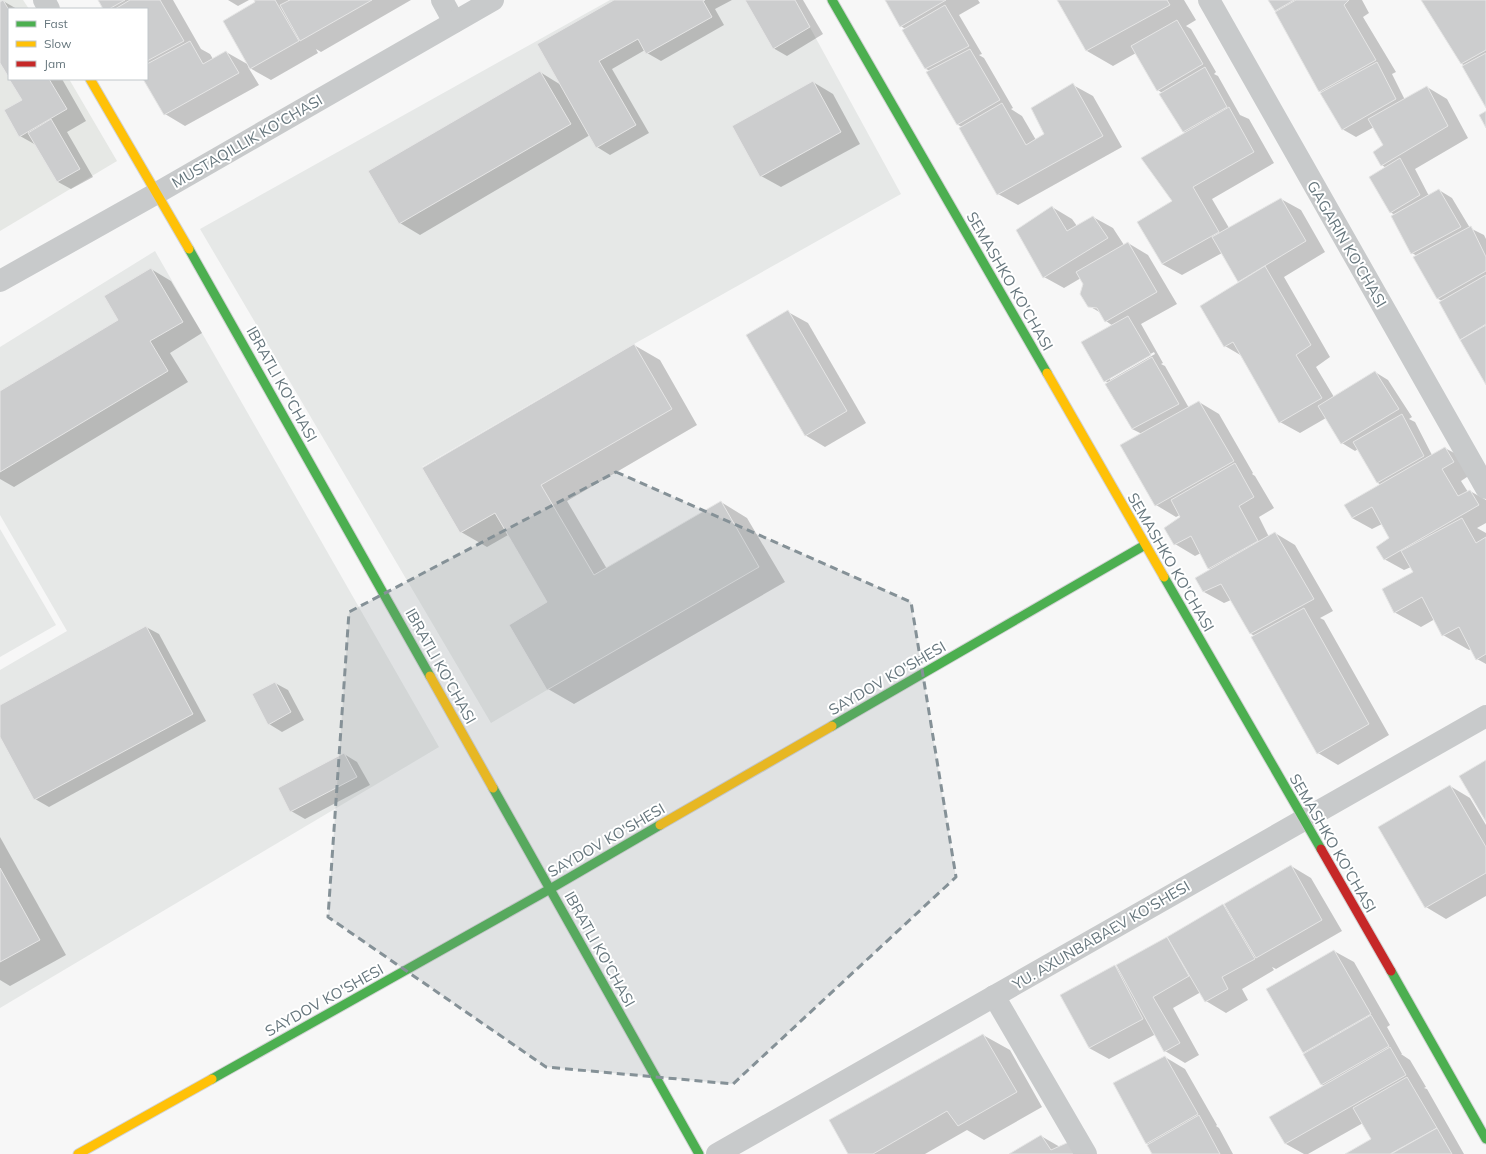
<svg xmlns="http://www.w3.org/2000/svg" width="1486" height="1154" font-family="Mulish,sans-serif">
	<style>
		.built { fill: #e6e8e7 }
		.green { fill: #e6e8e5 }
		.shadow { fill: #0003; fill-rule: evenodd }
		.building { fill: #cccdce; stroke: #e6e6e6 }
		.lines { fill: none; stroke-linecap: round; stroke-linejoin: round }
		.fast-casing { stroke: #d2d3d4; stroke-width: 11 }
		.slow-casing { stroke: #d2d3d4; stroke-width: 11 }
		.jam-casing { stroke: #d2d3d4; stroke-width: 11 }
		.street { stroke: #c8cacb; stroke-width: 22 }
		.fast { stroke: #4caf50; stroke-width: 9 }
		.slow { stroke: #ffc107; stroke-width: 9 }
		.jam { stroke: #c62828; stroke-width: 9 }
		.marked { fill: #859197; fill-opacity: 0.2; stroke: #859197; stroke-width: 3; stroke-dasharray: 8 5; stroke-linejoin: round }
		.labels { text-anchor: middle; dominant-baseline: central; stroke-width: 4; stroke-linejoin: round; paint-order: stroke }
		.street-label { font-size: 15px; fill: #66767d; stroke: #fff }
	</style>
	<rect width="100%" height="100%" fill="#f7f7f7"/>
	<!-- built -->
	<g class="built">
		<polygon points="610,0 795,0 901,194 634,344 422,467 460,533 495,513 547,602 509,625 547,690 491,723 200,229"/>
		<polygon points="155,251 439,747 0,1008 0,670 67,631 0,515 0,347"/>
		<polygon points="0,529 56,625 0,657"/>
	</g>
	<!-- green -->
	<polygon class="green" points="0,0 23,0 29,9 9,9 9,79 69,79 117,161 0,231"/>
	<!-- shadow -->
	<g class="shadow">
		<polygon points="99,0 173,0 201,49 210,54 213,59 226,52 249,65 256,2 255,0 288,0 289,2 292,0 411,0 321,52 316,49 318,53 271,80 248,67 259,85 185,126 165,114 144,79 147,79 147,9 104,9"/>
		<polygon points="228,0 249,0 238,6"/>
		<polygon points="616,0 732,0 715,9 724,25 661,61 647,53 645,50 612,69 649,133 610,155 597,147 590,135 420,235 400,223 540,72 561,85"/>
		<polygon points="746,0 803,0 823,34 787,56 773,48"/>
		<polygon points="886,0 978,0 980,3 959,15 982,54 979,55 984,58 1013,108 1011,109 1022,116 1036,140 1046,134 1073,85 1093,96 1122,147 1018,205 998,194 962,127 958,125 928,73 930,71 926,69 905,29 901,26"/>
		<polygon points="1059,0 1184,0 1196,20 1186,26 1191,29 1216,72 1214,74 1218,76 1240,115 1249,119 1274,163 1212,199 1229,228 1281,199 1301,210 1325,252 1284,277 1330,357 1316,367 1334,397 1375,372 1388,380 1412,417 1409,419 1415,422 1432,455 1445,448 1465,459 1473,473 1461,481 1468,492 1470,491 1486,500 1486,523 1477,528 1486,533 1486,664 1477,659 1472,649 1469,650 1443,635 1435,619 1421,627 1394,612 1414,572 1411,567 1404,570 1384,559 1391,538 1382,524 1372,529 1352,518 1381,485 1378,483 1358,449 1355,451 1342,443 1326,418 1300,433 1280,422 1242,356 1225,346 1240,282 1222,253 1182,275 1162,264 1186,133 1183,132 1162,93 1158,90 1136,53 1113,66 1087,51"/>
		<polygon points="1269,0 1362,0 1369,13 1363,17 1396,72 1392,74 1405,100 1427,87 1447,99 1468,138 1415,169 1429,196 1439,190 1452,198 1470,228 1484,235 1486,239 1486,383 1440,303 1442,301 1438,299 1414,258 1417,256 1412,253 1393,216 1395,215 1390,212 1386,168 1382,165 1385,146 1374,127 1356,137 1342,129 1323,93 1320,91"/>
		<polygon points="1422,0 1486,0 1486,106 1465,66 1462,64"/>
		<polygon points="3,1 17,9 9,9 9,76 0,61 0,3"/>
		<polygon points="10,79 62,79 86,121 67,132 93,177 71,189 58,182 36,145 20,136 23,101"/>
		<polygon points="813,82 833,94 860,144 781,187 761,176"/>
		<path d="M1052 207 1072 219 1077 226 1093 217 1113 228 1124 245 1128 243 1148 255 1177 304 1141 324 1163 363 1161 364 1165 366 1189 408 1199 402 1219 414 1253 473 1252 474 1255 476 1274 508 1259 517 1269 537 1275 533 1295 545 1333 611 1320 618 1324 620 1389 735 1338 765 1318 753 1255 636 1251 634 1231 600 1224 603 1204 592 1197 579 1212 570 1209 569 1201 553 1195 556 1175 544 1182 518 1180 515 1176 517 1156 505 1142 434 1132 429 1109 383 1105 381 1113 326 1106 321 1101 313 1089 306 1084 284 1081 278 1064 288 1044 277ZM1154 352 1155 354 1110 380V377Z"/>
		<polygon points="151,269 171,281 202,333 170,353 188,382 14,487 0,479 0,392 120,320"/>
		<polygon points="788,312 808,323 866,423 825,447 805,435"/>
		<polygon points="634,345 660,360 697,425 567,501 607,569 721,502 747,518 785,582 574,704 548,689 548,603 508,535 487,547 461,532"/>
		<polygon points="146,627 159,634 206,721 49,807 35,799 0,735 0,706"/>
		<polygon points="275,683 288,690 304,720 282,732 269,724"/>
		<polygon points="344,754 357,762 370,785 305,819 291,811 279,788"/>
		<polygon points="1450,786 1470,798 1486,825 1486,896 1446,919 1426,907"/>
		<polygon points="0,837 66,955 10,986 0,980"/>
		<polygon points="1291,866 1311,878 1342,931 1276,969 1272,967 1274,970 1242,989 1248,1000 1226,1013 1206,1001 1201,992 1173,1008 1199,1055 1185,1063 1165,1051 1156,1034 1109,1059 1089,1048 1115,967 1119,969 1167,938 1171,941 1223,905 1228,908"/>
		<polygon points="1334,951 1354,962 1390,1025 1387,1027 1402,1054 1401,1054 1410,1060 1426,1087 1424,1088 1427,1089 1464,1154 1347,1154 1372,1139 1363,1123 1308,1154 1304,1154 1286,1144 1271,1117 1324,1086 1322,1085 1305,1054 1306,1054 1303,1052"/>
		<polygon points="983,1035 1010,1050 1042,1107 984,1140 967,1130 925,1154 849,1154"/>
		<polygon points="1165,1057 1185,1069 1217,1125 1216,1126 1219,1128 1233,1154 1153,1154 1149,1145 1146,1143"/>
		<polygon points="1041,1136 1060,1147 1088,1154 1011,1154"/>
	</g>
	<!-- building -->
	<g class="building">
		<polygon points="3,0 9,10 9,78 0,63 0,2"/>
		<polygon points="98,0 125,0 109,9 103,9"/>
		<polygon points="130,0 160,0 184,41 147,61 147,9 115,9"/>
		<polygon points="254,0 275,0 299,41 250,69 223,21 255,2"/>
		<polygon points="290,0 372,0 300,41 280,5"/>
		<polygon points="614,0 705,0 703,1 712,17 646,54 638,39 599,61 636,125 596,148 537,44"/>
		<polygon points="745,0 795,0 810,27 773,49"/>
		<polygon points="885,0 946,0 900,27"/>
		<polygon points="1057,0 1167,0 1170,5 1086,51"/>
		<polygon points="1268,0 1294,0 1275,11"/>
		<polygon points="1296,0 1349,0 1344,5 1376,60 1319,92 1275,12"/>
		<polygon points="1421,0 1486,0 1486,50 1461,64"/>
		<polygon points="945,5 969,46 925,69 902,30"/>
		<polygon points="1177,20 1203,64 1157,91 1131,46"/>
		<polygon points="190,41 203,64 226,51 239,73 164,115 143,79 147,79 147,64"/>
		<polygon points="970,49 1000,100 957,125 926,72"/>
		<polygon points="1486,53 1486,108 1462,66"/>
		<polygon points="1377,62 1396,99 1342,130 1320,93"/>
		<polygon points="1205,67 1227,107 1183,132 1159,94"/>
		<polygon points="540,71 571,124 399,224 368,171"/>
		<polygon points="9,79 49,79 67,109 19,137 4,110 22,100"/>
		<polygon points="813,81 841,132 760,177 732,126"/>
		<polygon points="1073,83 1103,136 997,195 959,128 1002,103 1026,145 1044,134 1031,108"/>
		<polygon points="1427,86 1448,126 1381,166 1373,152 1383,145 1368,119"/>
		<polygon points="1229,107 1254,152 1193,187 1219,232 1162,264 1137,222 1172,201 1141,158"/>
		<polygon points="1486,111 1486,128 1479,115"/>
		<polygon points="51,119 80,169 57,182 28,133"/>
		<polygon points="1400,158 1420,195 1390,213 1369,177"/>
		<polygon points="1439,189 1461,227 1411,254 1391,216"/>
		<polygon points="1281,198 1306,241 1238,282 1212,237"/>
		<polygon points="1052,206 1067,231 1093,216 1108,238 1043,278 1016,230"/>
		<polygon points="1471,226 1486,257 1486,271 1437,299 1413,257"/>
		<polygon points="1128,242 1157,292 1105,322 1097,308 1088,307 1080,294 1083,284 1076,272"/>
		<polygon points="1265,266 1311,345 1296,355 1322,398 1279,423 1233,342 1224,347 1200,306"/>
		<polygon points="151,268 183,322 150,341 168,371 0,472 0,391 118,320 104,296"/>
		<polygon points="1486,275 1486,324 1460,340 1439,302"/>
		<polygon points="788,310 847,411 805,436 746,335"/>
		<polygon points="1128,316 1151,355 1104,382 1081,342"/>
		<polygon points="1486,325 1486,385 1460,340"/>
		<polygon points="634,344 672,409 541,485 594,575 721,501 759,567 547,690 509,625 547,602 495,513 460,533 422,468"/>
		<polygon points="1152,357 1179,404 1132,429 1105,384"/>
		<polygon points="1375,371 1399,409 1341,444 1318,406"/>
		<polygon points="1199,401 1234,461 1155,506 1120,445"/>
		<polygon points="1402,414 1424,456 1377,483 1353,442"/>
		<polygon points="1445,447 1454,462 1442,469 1458,496 1470,490 1479,505 1384,560 1376,547 1389,538 1372,507 1352,518 1344,505"/>
		<polygon points="1235,463 1254,497 1239,506 1258,541 1208,569 1191,536 1174,545 1164,528 1180,517 1171,500"/>
		<polygon points="1462,518 1476,543 1486,537 1486,654 1476,660 1459,627 1442,636 1422,597 1394,613 1382,589 1413,572 1401,551"/>
		<polygon points="1275,532 1314,599 1250,634 1221,584 1203,592 1195,578"/>
		<polygon points="1304,608 1369,724 1317,754 1251,637"/>
		<polygon points="146,626 193,714 34,800 0,737 0,705"/>
		<polygon points="275,682 291,712 268,725 252,694"/>
		<polygon points="344,753 357,777 290,812 278,788"/>
		<polygon points="1486,760 1486,822 1459,776"/>
		<polygon points="1450,785 1486,847 1486,873 1425,908 1378,827"/>
		<polygon points="1291,865 1322,920 1256,958 1224,904"/>
		<polygon points="0,868 40,940 0,962"/>
		<polygon points="1223,904 1255,959 1222,977 1228,989 1205,1002 1167,937"/>
		<polygon points="1167,937 1189,976 1153,997 1180,1043 1164,1052 1116,965"/>
		<polygon points="1334,950 1371,1014 1303,1053 1266,989"/>
		<polygon points="1115,965 1143,1019 1089,1048 1060,995"/>
		<polygon points="1371,1015 1389,1046 1321,1085 1303,1054"/>
		<polygon points="983,1034 1017,1092 958,1126 947,1111 873,1154 848,1154 829,1120"/>
		<polygon points="1390,1047 1406,1075 1285,1144 1269,1117"/>
		<polygon points="1165,1056 1198,1114 1146,1144 1113,1083"/>
		<polygon points="1407,1077 1437,1128 1390,1154 1345,1154 1371,1139 1353,1108"/>
		<polygon points="1199,1115 1220,1154 1152,1154 1147,1145"/>
		<polygon points="1437,1128 1452,1154 1391,1154"/>
		<polygon points="1041,1135 1051,1150 1069,1142 1076,1154 1009,1154"/>
	</g>
	<g class="lines">
		<defs>
			<g id="fast">
				<polyline points="832,0 1047,373"/>
				<polyline points="189,249 430,676"/>
				<polyline points="1164,577 1321,849"/>
				<polyline points="832,726 1145,545"/>
				<polyline points="493,788 699,1154"/>
				<polyline points="1391,971 1486,1139"/>
				<polyline points="212,1079 550,889 660,825"/>
			</g>
			<g id="slow">
				<polyline points="90,79 189,249"/>
				<polyline points="1047,373 1164,577"/>
				<polyline points="430,676 493,788"/>
				<polyline points="660,825 832,726"/>
				<polyline points="78,1154 212,1079"/>
			</g>
			<polyline id="jam" points="1321,849 1391,971"/>
		</defs>
		<!-- fast casing -->
		<use href="#fast" class="fast-casing"/>
		<!-- slow casing -->
		<use href="#slow" class="slow-casing"/>
		<!-- jam casing -->
		<use href="#jam" class="jam-casing"/>
		<!-- street -->
		<g class="street">
			<polyline points="44,0 49,9"/>
			<polyline points="442,0 454,22"/>
			<polyline points="1209,0 1486,488"/>
			<polyline points="0,281 157,193 493,0"/>
			<polyline points="994,996 1086,1154"/>
			<polyline points="717,1154 1486,716"/>
		</g>
		<!-- fast -->
		<use href="#fast" class="fast"/>
		<!-- slow -->
		<use href="#slow" class="slow"/>
		<!-- jam -->
		<use href="#jam" class="jam"/>
	</g>
	<!-- marked area -->
	<path class="marked" d="M616 472 911 602 956 877 733 1084 546 1067 328 917 349 612Z"/>
	<g class="labels">
		<!-- street labels -->
		<g class="street-label">
			<text transform="translate(247 141) rotate(-30)">MUSTAQILLIK KO'CHASI</text>
			<text transform="translate(1347 244) rotate(60)">GAGARIN KO'CHASI</text>
			<text transform="translate(1010 281) rotate(60)">SEMASHKO KO'CHASI</text>
			<text transform="translate(282 384) rotate(61)">IBRATLI KO'CHASI</text>
			<text transform="translate(1171 562) rotate(60)">SEMASHKO KO'CHASI</text>
			<text transform="translate(441 666) rotate(61)">IBRATLI KO'CHASI</text>
			<text transform="translate(887 678) rotate(-30)">SAYDOV KO'SHESI</text>
			<text transform="translate(606 840) rotate(-30)">SAYDOV KO'SHESI</text>
			<text transform="translate(1333 843) rotate(60)">SEMASHKO KO'CHASI</text>
			<text transform="translate(1101 935) rotate(-30)">YU. AXUNBABAEV KO'SHESI</text>
			<text transform="translate(600 949) rotate(61)">IBRATLI KO'CHASI</text>
			<text transform="translate(324 1000) rotate(-29)">SAYDOV KO'SHESI</text>
		</g>
	</g>
	<!-- legend -->
	<rect x="8" y="8" width="140" height="72" fill="#ffffff" stroke="#c2c8cb"/>
	<rect x="16" y="21" width="20" height="6" fill="#4caf50" stroke="#c2c8cb"/>
	<text x="44" y="28" font-size="12" fill="#66767d">Fast</text>
	<rect x="16" y="41" width="20" height="6" fill="#ffc107" stroke="#c2c8cb"/>
	<text x="44" y="48" font-size="12" fill="#66767d">Slow</text>
	<rect x="16" y="61" width="20" height="6" fill="#c62828" stroke="#c2c8cb"/>
	<text x="44" y="68" font-size="12" fill="#66767d">Jam</text>
</svg>
